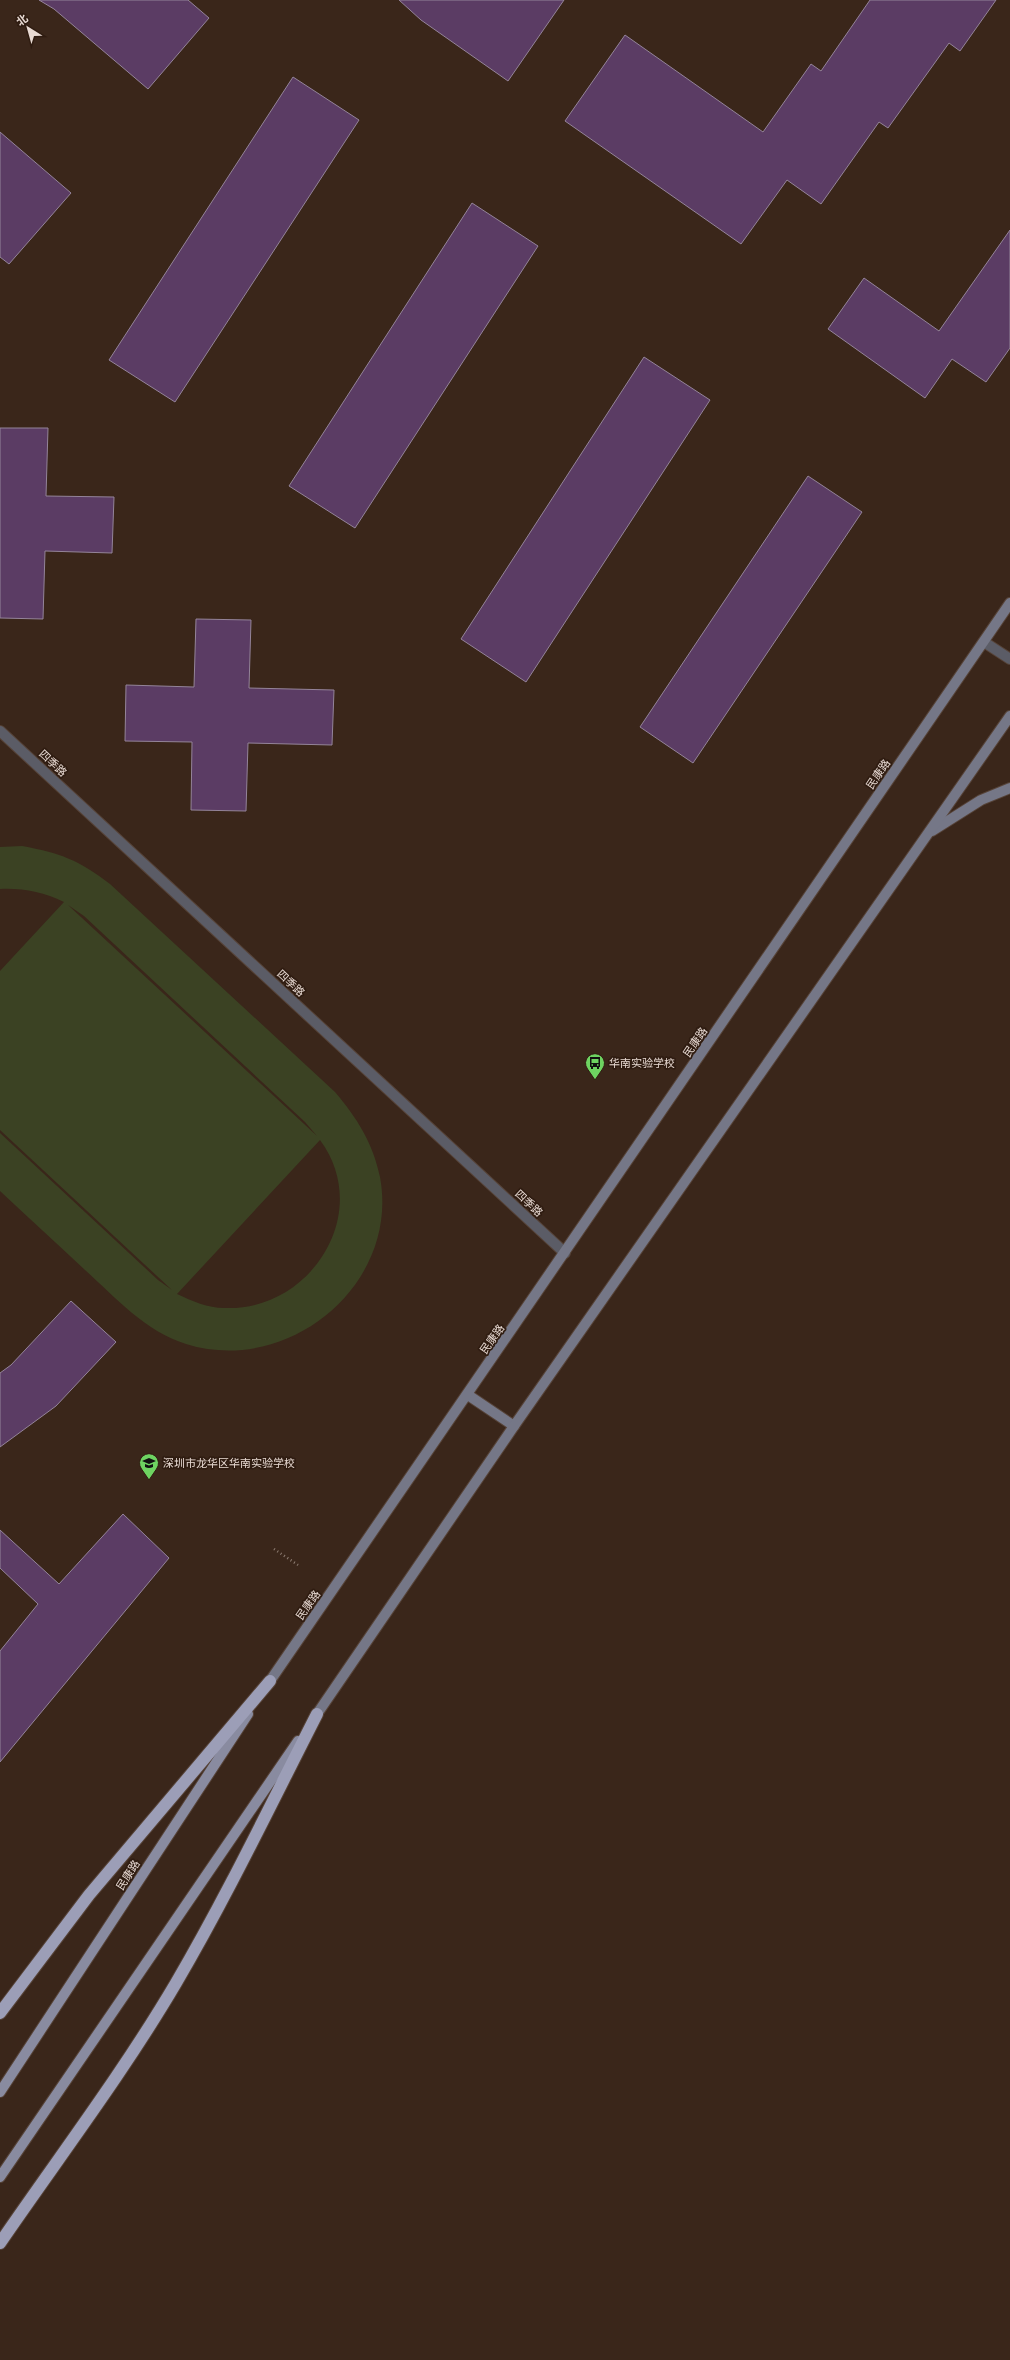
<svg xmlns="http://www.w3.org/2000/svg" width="1010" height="2360" font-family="'PT Serif','Noto Sans SC',serif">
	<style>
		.green { fill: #3b4223; fill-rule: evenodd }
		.building { fill: #5b3c64; stroke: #948499 }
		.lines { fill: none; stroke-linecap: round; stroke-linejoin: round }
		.street-casing { stroke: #564338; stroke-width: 12 }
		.secondary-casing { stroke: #564338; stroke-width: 12 }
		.primary-casing { stroke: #564338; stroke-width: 12 }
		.highway-casing { stroke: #564338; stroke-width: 14 }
		.path { stroke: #8e7d73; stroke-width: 2.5; stroke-dasharray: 1 3; stroke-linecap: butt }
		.street { stroke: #5b5c66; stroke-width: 10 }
		.secondary { stroke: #757787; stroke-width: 10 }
		.primary { stroke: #898ba0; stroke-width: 10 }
		.highway { stroke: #9c9eb7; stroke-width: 12 }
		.labels { text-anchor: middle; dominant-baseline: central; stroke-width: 3.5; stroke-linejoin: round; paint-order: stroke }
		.street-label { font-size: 11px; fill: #e8dad3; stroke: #2f1c11 }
		.poi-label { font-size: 11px; fill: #e8dad3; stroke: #2f1c11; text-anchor: start }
	</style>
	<rect width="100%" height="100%" fill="#3a261a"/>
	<!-- green -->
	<path class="green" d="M22 846C60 853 79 860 110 884L335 1092C357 1118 373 1143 380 1177 400 1285 288 1376 186 1344 145 1331 116 1298 85 1270 57 1244 28 1217 0 1191V1133L158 1280 172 1290 0 1130V971L64 902C43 892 23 888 0 889V847ZM68 905 84 916 305 1122 317 1136ZM320 1140C374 1213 310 1312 224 1308 208 1308 192 1301 177 1294Z"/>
	<!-- building -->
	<g class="building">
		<polygon points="39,0 188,0 209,18 148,89 54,9"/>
		<polygon points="399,0 564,0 508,81 421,20"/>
		<polygon points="870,0 996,0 960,51 949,43 888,128 879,122 821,204 787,180 741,244 565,121 625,35 763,132 811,64 821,71"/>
		<polygon points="293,77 359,120 175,402 109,360"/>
		<polygon points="0,132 71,193 9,264 0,257"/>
		<polygon points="472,203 538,246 355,528 289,486"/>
		<polygon points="1010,230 1010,348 986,382 952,359 925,398 828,329 864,278 939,331"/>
		<polygon points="644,357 710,400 526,682 461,639"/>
		<polygon points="0,428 48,428 46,496 114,497 112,553 45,551 43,619 0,618"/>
		<polygon points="808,476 862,512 693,763 640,727"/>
		<polygon points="196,619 251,620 249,688 334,690 332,745 248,743 246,811 191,810 192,742 125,741 126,685 194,687"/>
		<polygon points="71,1301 116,1342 56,1406 0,1447 0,1373 11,1365"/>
		<polygon points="123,1514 169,1558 0,1762 0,1651 38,1604 0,1568 0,1530 59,1584"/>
	</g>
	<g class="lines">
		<defs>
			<g id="street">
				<polyline points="984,642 1010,659"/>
				<polyline points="0,731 565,1253"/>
			</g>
			<g id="secondary">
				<polyline points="932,831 981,800 1010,788"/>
				<polyline points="468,1395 514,1426"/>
				<polyline points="270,1681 1010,603"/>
				<polyline points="317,1714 514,1426 1010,716"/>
			</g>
			<g id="primary">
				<polyline points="0,2092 248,1714"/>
				<polyline points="0,2177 298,1741"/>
			</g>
			<g id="highway">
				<polyline points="0,2013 89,1895 270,1681"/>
				<path d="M0 2243C59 2157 123 2073 176 1983 227 1896 271 1804 317 1714"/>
			</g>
		</defs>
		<!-- street casing -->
		<use href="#street" class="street-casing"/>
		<!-- secondary casing -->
		<use href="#secondary" class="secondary-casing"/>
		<!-- primary casing -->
		<use href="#primary" class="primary-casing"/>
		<!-- highway casing -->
		<use href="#highway" class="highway-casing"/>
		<!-- path -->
		<polyline class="path" points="274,1549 298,1565"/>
		<!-- street -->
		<use href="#street" class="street"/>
		<!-- secondary -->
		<use href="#secondary" class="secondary"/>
		<!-- primary -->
		<use href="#primary" class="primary"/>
		<!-- highway -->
		<use href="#highway" class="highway"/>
	</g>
	<!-- icons -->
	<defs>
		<symbol id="bus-pin" viewBox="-11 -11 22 30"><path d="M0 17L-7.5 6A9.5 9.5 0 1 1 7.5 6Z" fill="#6ed361" stroke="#2f1c11"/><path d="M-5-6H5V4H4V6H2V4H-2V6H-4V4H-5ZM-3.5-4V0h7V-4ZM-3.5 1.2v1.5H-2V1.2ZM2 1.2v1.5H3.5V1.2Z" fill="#111"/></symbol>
		<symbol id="school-pin" viewBox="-11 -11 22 30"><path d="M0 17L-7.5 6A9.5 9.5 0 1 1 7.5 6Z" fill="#6ed361" stroke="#2f1c11"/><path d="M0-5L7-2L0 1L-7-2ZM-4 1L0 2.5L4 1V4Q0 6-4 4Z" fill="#111"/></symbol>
	</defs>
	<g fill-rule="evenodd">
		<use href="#bus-pin" x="584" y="1052" width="22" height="30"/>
		<use href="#school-pin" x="138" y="1452" width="22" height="30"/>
	</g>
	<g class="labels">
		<!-- street labels -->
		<g class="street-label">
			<text transform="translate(53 763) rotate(43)">四季路</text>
			<text transform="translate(878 774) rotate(-56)">民康路</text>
			<text transform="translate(291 983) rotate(43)">四季路</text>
			<text transform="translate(695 1042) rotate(-56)">民康路</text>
			<text transform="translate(529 1203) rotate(43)">四季路</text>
			<text transform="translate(492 1339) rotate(-55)">民康路</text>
			<text transform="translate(308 1605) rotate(-55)">民康路</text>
			<text transform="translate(128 1875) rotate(-57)">民康路</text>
		</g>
		<!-- poi labels -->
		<g class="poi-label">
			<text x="609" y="1063">华南实验学校</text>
			<text x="163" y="1463">深圳市龙华区华南实验学校</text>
		</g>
	</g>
	<!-- north arrow -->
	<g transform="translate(28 28) rotate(323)" stroke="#2f1c11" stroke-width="3" paint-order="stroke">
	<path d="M0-3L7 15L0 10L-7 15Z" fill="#e8dad3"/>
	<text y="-6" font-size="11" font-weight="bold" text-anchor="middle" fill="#e8dad3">北</text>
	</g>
</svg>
